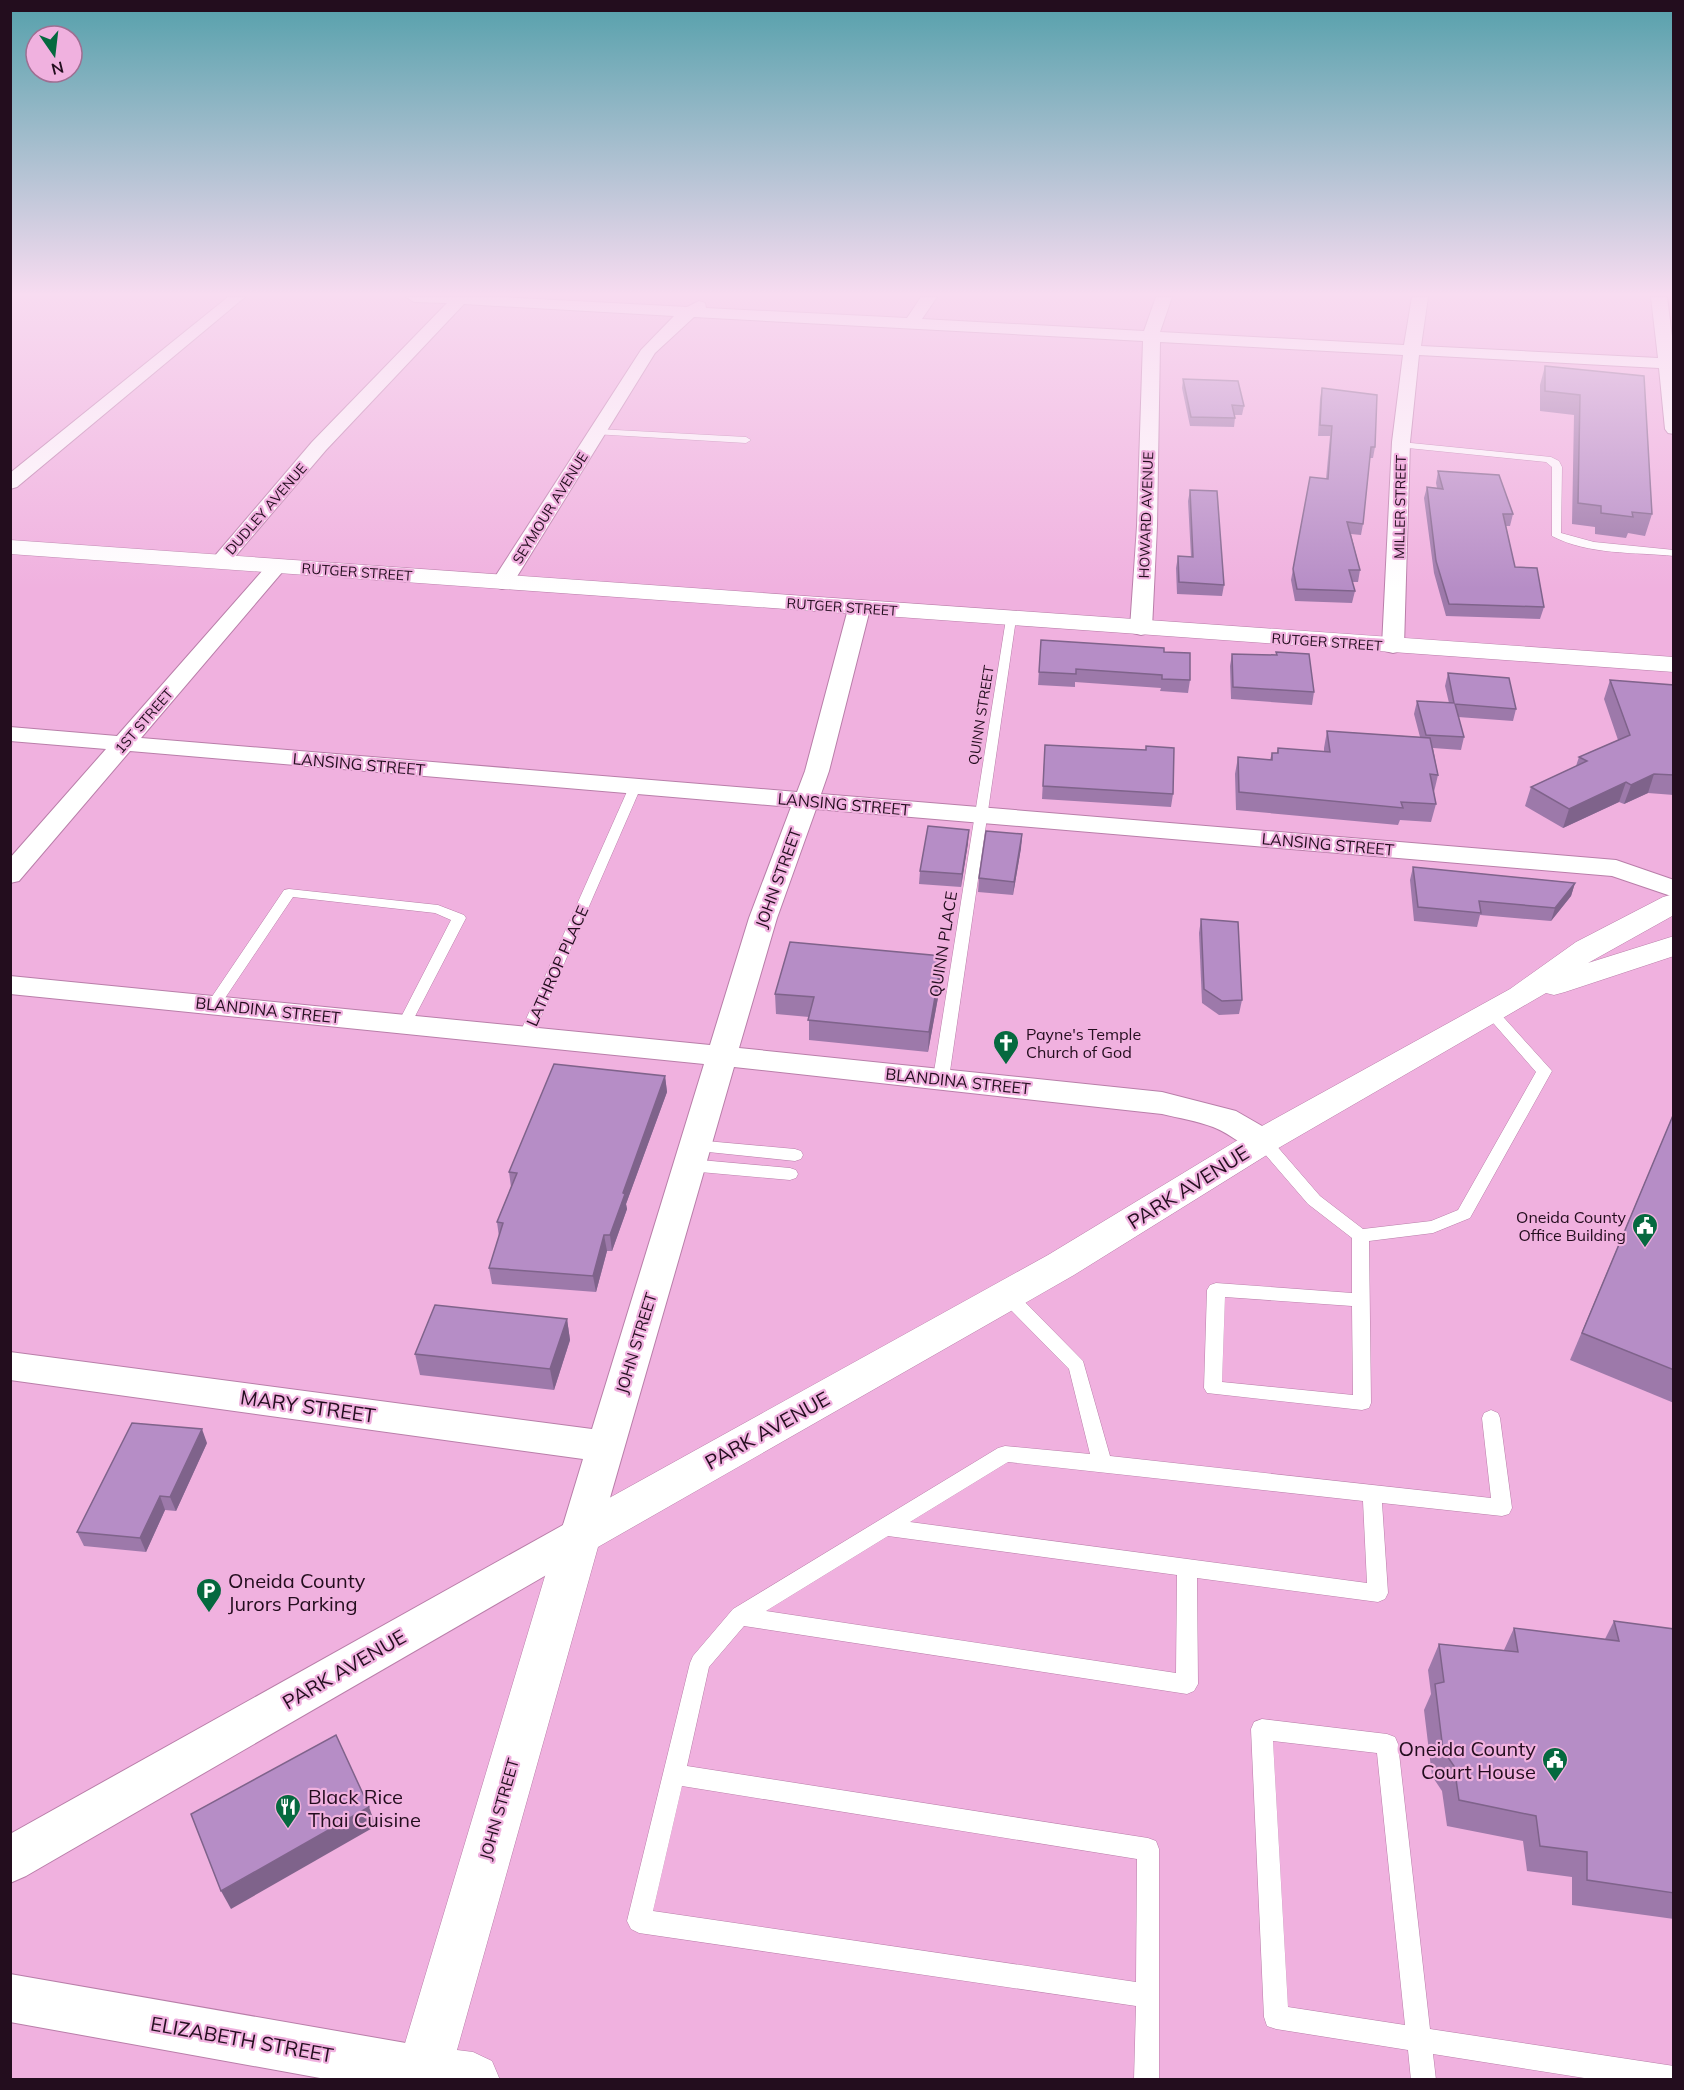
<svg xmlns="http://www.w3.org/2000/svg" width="1684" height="2090" font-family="Mulish,sans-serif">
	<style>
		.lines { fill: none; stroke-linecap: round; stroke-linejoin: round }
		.lane-casing { stroke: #b97ea9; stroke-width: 1 }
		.street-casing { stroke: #b97ea9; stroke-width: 2 }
		.secondary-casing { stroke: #b97ea9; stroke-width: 1 }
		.lane { fill: #fff; fill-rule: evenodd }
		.street { fill: #fff; fill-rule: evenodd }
		.secondary { fill: #fff; fill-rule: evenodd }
		.wall { fill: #9d79aa }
		.shaded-wall { fill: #7f638b }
		.building { fill: #b68dc6; stroke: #7f638b; stroke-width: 1.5 }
		.labels { text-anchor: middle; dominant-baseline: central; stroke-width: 4.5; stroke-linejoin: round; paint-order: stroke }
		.far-street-label { font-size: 14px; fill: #230d1e; stroke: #f0b1df }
		.street-label { font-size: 16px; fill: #230d1e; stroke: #f0b1df }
		.poi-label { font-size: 16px; fill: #230d1e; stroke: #f0b1df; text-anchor: start }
		.near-street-label { font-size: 20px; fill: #230d1e; stroke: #f0b1df }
		.near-poi-label { font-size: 20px; fill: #230d1e; stroke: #f0b1df; text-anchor: start }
	</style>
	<rect width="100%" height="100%" fill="#f0b1df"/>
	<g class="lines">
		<defs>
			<g id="lane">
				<polygon points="597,429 746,437 751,440 746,443 594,434 592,432"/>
				<path d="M1401 442 1551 457 1559 461 1562 467 1561 533 1594 542 1674 550V556C1634 552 1588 555 1552 536V467L1546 462 1398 447V443Z"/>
				<polygon points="1011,616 1016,619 949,1078 941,1083 933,1078 1006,619"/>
				<polygon points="635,783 641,787 533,1035 526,1040 521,1038 519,1035 629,787"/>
				<polygon points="289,889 438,905 464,915 466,918 410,1026 405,1028 398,1023 451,920 435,913 293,897 219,1007 209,1007 207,1004 209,1001 284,890"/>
				<path d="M1492 1008 1497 1010 1552 1071 1470 1218 1433 1233 1369 1241 1371 1403 1369 1408 1362 1410 1207 1393 1204 1388 1207 1290 1210 1285 1216 1283 1352 1293V1238L1308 1204 1257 1145 1255 1141 1257 1137H1269L1320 1196 1363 1229 1431 1221 1458 1210 1536 1072 1487 1016 1485 1013 1487 1010ZM1225 1297 1352 1306 1353 1395 1222 1382Z"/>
				<polygon points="695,1140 795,1149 801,1151 803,1155 801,1159 795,1161 689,1150 687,1146 689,1142"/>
				<polygon points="689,1159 790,1168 796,1170 798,1174 796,1178 790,1180 689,1171 683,1169 681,1165 683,1161"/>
				<path d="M1007 1288 1013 1290 1083 1361 1110 1456 1491 1498 1482 1418 1484 1413 1491 1410 1498 1413 1500 1418 1512 1508 1509 1514 1502 1516 1382 1503 1388 1593 1385 1599 1378 1602 1197 1578 1198 1684 1194 1691 1187 1694 744 1626 709 1667 687 1766 1148 1838 1156 1841 1159 1849V2080H1134L1136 2006 639 1933 631 1929 627 1921 690 1663 693 1656 733 1609 998 1448 1005 1446 1090 1454 1069 1369 1001 1300 998 1295 1001 1290ZM1008 1462 1363 1501 1367 1583 910 1522ZM888 1536 1177 1575 1176 1673 766 1611ZM682 1786 1137 1859 1136 1982 653 1911Z"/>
				<path d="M1262 1719 1387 1734 1395 1737 1398 1744 1430 2029 1674 2066V2080H1597L1433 2054 1436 2080H1411L1408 2050 1276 2029 1267 2026 1264 2017 1251 1729 1254 1722ZM1273 1741 1377 1753 1405 2025 1288 2007Z"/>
			</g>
			<g id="street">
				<polygon points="228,297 245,297 17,487 10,489 10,473"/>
				<polygon points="406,297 498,297 687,307 699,301 705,303 706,308 907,318 921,297 937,297 922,319 1144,331 1156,297 1172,297 1160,332 1404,345 1412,297 1428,297 1421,346 1658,358 1651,297 1667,297 1674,352 1674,434 1668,433 1665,429 1659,368 1419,355 1410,442 1404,646 1401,651 1393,653 1385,651 1382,646 1392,442 1403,355 1160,342 1157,526 1152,628 1149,633 1141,635 1133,633 1130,628 1137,526 1143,341 694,317 655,353 513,583 509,587 502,589 495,587 491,583 641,350 674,316 464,304 326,450 227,566 220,568 213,566 210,562 213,558 312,442 447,303 414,302"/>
				<path d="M277 560 284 562 287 566 284 570 141 738 797 792 805 771 848 609 851 604 859 603 867 604 870 609 829 771 821 794 1616 860 1674 880V897L1612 876 816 809 777 918 739 1048 1162 1092 1236 1111 1274 1133 1279 1141 1274 1149C1250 1156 1235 1135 1213 1127 1197 1121 1179 1118 1162 1114L734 1067 599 1536 593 1548 26 1876 10 1883V1834L563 1525 583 1459 10 1380V1352L592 1429 704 1064 10 994V976L710 1045 749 918 791 807 130 751 19 881 10 883V858L106 749 10 741V727L117 736 270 562Z"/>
				<polygon points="10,1974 423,2046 441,2053 448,2071 444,2080 331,2080 10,2022"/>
			</g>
			<g id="secondary">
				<polygon points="10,540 1674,657 1674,672 10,554"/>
				<polygon points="1674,894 1674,915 1588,963 1674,936 1674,956 1565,992 1554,995 1546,993 1275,1150 1074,1275 598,1547 457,2050 473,2052 492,2061 500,2080 394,2080 557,1536 564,1523 1048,1255 1251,1132 1510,989 1576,942 1663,897"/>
			</g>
		</defs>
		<!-- lane casing -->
		<use href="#lane" class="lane-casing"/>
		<!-- street casing -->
		<use href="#street" class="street-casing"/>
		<!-- secondary casing -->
		<use href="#secondary" class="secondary-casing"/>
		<!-- lane -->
		<use href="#lane" class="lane"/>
		<!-- street -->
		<use href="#street" class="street"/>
		<!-- secondary -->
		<use href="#secondary" class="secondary"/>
	</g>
	<!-- wall -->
	<g class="wall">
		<polygon points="1545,366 1644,376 1652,514 1645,536 1628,533 1626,538 1595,534 1595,527 1572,524 1574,415 1540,411 1540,385"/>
		<polygon points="1183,379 1244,406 1242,415 1235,415 1235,418 1234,427 1190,426 1182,388"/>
		<polygon points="1322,388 1375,447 1373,458 1370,458 1363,524 1361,535 1351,534 1360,570 1358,582 1352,582 1355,591 1352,603 1295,601 1291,580 1310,477 1326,479 1330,436 1318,436 1320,399"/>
		<polygon points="1438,471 1513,514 1510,526 1506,526 1515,567 1544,607 1540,619 1446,616 1434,573 1424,498 1427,487 1437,488 1436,483"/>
		<polygon points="1190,490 1224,585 1222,596 1177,594 1176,568 1178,556 1191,557 1188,501"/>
		<polygon points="1041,640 1190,680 1188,693 1160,691 1161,688 1075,682 1075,687 1038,685"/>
		<polygon points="1276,652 1314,692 1312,705 1231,699 1230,666 1232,654 1276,655"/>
		<polygon points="1448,673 1516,709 1513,721 1458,717 1464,737 1461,750 1433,748 1438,775 1434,792 1436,804 1431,822 1400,820 1398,825 1236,810 1235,774 1238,757 1270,760 1272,753 1277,753 1278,748 1324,752 1324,748 1327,731 1420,737 1414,714 1417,701 1449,703 1445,686"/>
		<polygon points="1610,680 1674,685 1674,795 1648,793 1624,804 1619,802 1563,828 1525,806 1531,787 1576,766 1579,757 1618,740 1604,699"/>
		<polygon points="1045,745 1146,750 1173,794 1171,807 1042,799"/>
		<polygon points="1022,834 1021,848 1013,895 978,892 979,878"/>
		<polygon points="968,843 961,887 919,884 920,871"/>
		<polygon points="1413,867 1575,883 1571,896 1551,921 1480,915 1477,927 1414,921 1410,880"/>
		<polygon points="1201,919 1242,1000 1239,1014 1219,1015 1202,1003 1199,933"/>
		<polygon points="942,976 928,1052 809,1040 809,1017 776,1014 775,994"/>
		<polygon points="665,1076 667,1092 626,1204 627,1209 612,1251 607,1251 596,1292 492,1284 489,1268 499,1237 497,1222 511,1187 509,1172"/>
		<polygon points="1674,1113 1674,1403 1570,1360"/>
		<polygon points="567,1319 570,1340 554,1390 420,1375 415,1354"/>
		<polygon points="207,1443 176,1511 165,1510 146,1552 84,1546 77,1532"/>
		<polygon points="1614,1621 1674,1629 1674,1919 1572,1905 1572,1877 1527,1871 1523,1841 1447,1826 1442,1791 1432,1776 1424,1710 1431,1694 1428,1670 1439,1644 1504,1650 1514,1628 1605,1639"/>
	</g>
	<!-- shaded-wall -->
	<g class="shaded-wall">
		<polygon points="1654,774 1648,793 1624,804 1631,785"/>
		<polygon points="1626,782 1619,802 1563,828 1569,809"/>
		<polygon points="969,830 968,843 961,887 962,874"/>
		<polygon points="1022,834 1021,848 1013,895 1014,882"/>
		<polygon points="1575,883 1571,896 1551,921 1555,908"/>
		<polygon points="942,956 942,976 928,1052 929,1032"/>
		<polygon points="665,1076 667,1092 626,1204 627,1209 612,1251 610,1235 623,1193"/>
		<polygon points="604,1235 607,1251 596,1292 593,1276"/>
		<polygon points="567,1319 570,1340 554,1390 550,1369"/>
		<polygon points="202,1429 207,1443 176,1511 170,1497"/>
		<polygon points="160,1496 165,1510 146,1552 140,1538"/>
		<polygon points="369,1807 376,1826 231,1909 221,1891"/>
	</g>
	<!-- building -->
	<g class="building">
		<polygon points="1545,366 1644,376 1652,514 1632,512 1633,517 1601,513 1601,506 1578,503 1580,395 1545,391"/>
		<polygon points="1183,379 1238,381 1244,406 1232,405 1235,418 1191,417"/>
		<polygon points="1322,388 1377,395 1375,447 1371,447 1363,524 1347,522 1360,570 1349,570 1355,591 1297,589 1293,569 1310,477 1328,479 1332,426 1320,425"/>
		<polygon points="1438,471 1499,475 1513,514 1503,514 1515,567 1537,568 1544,607 1449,604 1436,561 1427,487 1443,489"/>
		<polygon points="1190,490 1217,491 1224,585 1179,582 1178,556 1193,557"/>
		<polygon points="1041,640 1164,648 1164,652 1190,653 1190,680 1162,679 1162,675 1076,669 1076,674 1039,672"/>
		<polygon points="1276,652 1309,654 1314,692 1233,687 1232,654 1277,655"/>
		<polygon points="1448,673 1509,678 1516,709 1455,704 1464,737 1426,735 1417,701 1454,703"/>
		<polygon points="1610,680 1674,685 1674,775 1654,774 1631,785 1626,782 1569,809 1531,787 1587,761 1579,757 1630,735"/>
		<polygon points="1327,731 1430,738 1438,775 1430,774 1436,804 1401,802 1403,808 1239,792 1238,757 1272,760 1272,753 1278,753 1278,748 1330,752"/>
		<polygon points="1045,745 1146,750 1146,746 1174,748 1173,794 1043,786"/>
		<polygon points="928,826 969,830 962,874 920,871"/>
		<polygon points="986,831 1022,834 1014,882 979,878"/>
		<polygon points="1413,867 1575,883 1555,908 1479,901 1481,913 1418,907"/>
		<polygon points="1201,919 1238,922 1242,1000 1222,1001 1204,989"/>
		<polygon points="790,942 942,956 929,1032 808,1020 814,997 775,994"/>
		<polygon points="554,1064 665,1076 623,1193 625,1194 610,1235 604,1235 593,1276 489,1268 503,1223 497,1222 517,1173 509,1172"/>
		<polygon points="1674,1113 1674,1370 1582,1333"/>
		<polygon points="435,1305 567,1319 550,1369 415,1354"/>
		<polygon points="132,1423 202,1429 170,1497 160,1496 140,1538 77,1532"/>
		<polygon points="1614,1621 1674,1629 1674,1893 1587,1880 1587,1852 1540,1846 1536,1816 1459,1800 1454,1766 1443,1750 1435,1684 1444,1682 1439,1644 1518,1652 1514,1628 1619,1641"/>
		<polygon points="336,1735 369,1807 221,1891 191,1814"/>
	</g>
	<!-- sky -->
	<linearGradient id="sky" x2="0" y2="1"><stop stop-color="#55a0ab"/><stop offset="0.5" stop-color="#f8dcf1"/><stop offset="1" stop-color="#f8dcf1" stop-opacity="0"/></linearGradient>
	<rect width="1684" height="589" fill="url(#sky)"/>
	<!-- icons -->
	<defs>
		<symbol id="church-pin" viewBox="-11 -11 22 30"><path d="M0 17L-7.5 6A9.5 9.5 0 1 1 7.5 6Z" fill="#05693f" stroke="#f0b1df"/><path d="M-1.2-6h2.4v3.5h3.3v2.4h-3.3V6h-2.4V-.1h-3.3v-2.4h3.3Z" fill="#fff"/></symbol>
		<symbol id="civic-pin" viewBox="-11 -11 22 30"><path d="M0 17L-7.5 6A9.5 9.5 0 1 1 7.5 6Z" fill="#05693f" stroke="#f0b1df"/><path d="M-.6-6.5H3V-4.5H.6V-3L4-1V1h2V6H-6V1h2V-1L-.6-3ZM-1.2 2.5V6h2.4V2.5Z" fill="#fff"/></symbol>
		<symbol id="parking-pin" viewBox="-11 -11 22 30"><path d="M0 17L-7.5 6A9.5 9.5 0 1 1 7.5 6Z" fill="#05693f" stroke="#f0b1df"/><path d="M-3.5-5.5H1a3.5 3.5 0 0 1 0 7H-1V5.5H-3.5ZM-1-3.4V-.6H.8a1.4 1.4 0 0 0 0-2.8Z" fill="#fff"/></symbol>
		<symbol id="restaurant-pin" viewBox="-11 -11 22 30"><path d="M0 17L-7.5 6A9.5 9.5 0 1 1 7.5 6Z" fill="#05693f" stroke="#f0b1df"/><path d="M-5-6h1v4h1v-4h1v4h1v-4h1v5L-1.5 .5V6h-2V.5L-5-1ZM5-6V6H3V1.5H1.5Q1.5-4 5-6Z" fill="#fff"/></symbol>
	</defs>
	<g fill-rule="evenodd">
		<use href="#church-pin" x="991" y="1028" width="30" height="40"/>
		<use href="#civic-pin" x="1630" y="1211" width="30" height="40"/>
		<use href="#parking-pin" x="194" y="1576" width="30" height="40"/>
		<use href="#civic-pin" x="1540" y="1745" width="30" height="40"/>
		<use href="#restaurant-pin" x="273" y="1792" width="30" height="40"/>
	</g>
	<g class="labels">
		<!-- far-street labels -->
		<g class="far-street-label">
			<text transform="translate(1400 507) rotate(-89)">MILLER STREET</text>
			<text transform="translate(550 508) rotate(-58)">SEYMOUR AVENUE</text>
			<text transform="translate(266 509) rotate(-49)">DUDLEY AVENUE</text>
			<text transform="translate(1146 515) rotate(-88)">HOWARD AVENUE</text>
			<text transform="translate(357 572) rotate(4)">RUTGER STREET</text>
			<text transform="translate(842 607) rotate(4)">RUTGER STREET</text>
			<text transform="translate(1327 642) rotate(4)">RUTGER STREET</text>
			<text transform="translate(981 715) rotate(-81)">QUINN STREET</text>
			<text transform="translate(144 721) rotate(-49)">1ST STREET</text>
		</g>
		<!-- street labels -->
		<g class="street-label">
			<text transform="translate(359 764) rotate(5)">LANSING STREET</text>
			<text transform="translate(844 804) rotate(5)">LANSING STREET</text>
			<text transform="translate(1328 844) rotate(5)">LANSING STREET</text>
			<text transform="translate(778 878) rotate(-70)">JOHN STREET</text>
			<text transform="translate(943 944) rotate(-81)">QUINN PLACE</text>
			<text transform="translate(557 966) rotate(-66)">LATHROP PLACE</text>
			<text transform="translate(268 1010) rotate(6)">BLANDINA STREET</text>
			<text transform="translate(958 1081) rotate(6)">BLANDINA STREET</text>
			<text transform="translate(636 1343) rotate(-73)">JOHN STREET</text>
			<text transform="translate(499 1809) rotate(-74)">JOHN STREET</text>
		</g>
		<!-- poi labels -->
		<g class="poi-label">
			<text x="1026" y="1034">Payne's Temple<tspan x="1026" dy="18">Church of God</tspan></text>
			<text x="1626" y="1217" text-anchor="end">Oneida County<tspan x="1626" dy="18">Office Building</tspan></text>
		</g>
		<!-- near-street labels -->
		<g class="near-street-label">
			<text transform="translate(1188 1187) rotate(-32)">PARK AVENUE</text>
			<text transform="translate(308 1406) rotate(8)">MARY STREET</text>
			<text transform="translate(767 1430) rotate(-29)">PARK AVENUE</text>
			<text transform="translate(344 1669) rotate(-30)">PARK AVENUE</text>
			<text transform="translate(242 2039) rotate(10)">ELIZABETH STREET</text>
		</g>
		<!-- near-poi labels -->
		<g class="near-poi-label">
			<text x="228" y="1580">Oneida County<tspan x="228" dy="23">Jurors Parking</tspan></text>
			<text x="1536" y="1748" text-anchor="end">Oneida County<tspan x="1536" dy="23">Court House</tspan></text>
			<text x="308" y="1796">Black Rice<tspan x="308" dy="23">Thai Cuisine</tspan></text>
		</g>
	</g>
	<!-- border -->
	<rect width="1684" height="2090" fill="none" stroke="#230d1e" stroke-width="24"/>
	<!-- north arrow -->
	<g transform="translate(54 54) rotate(166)"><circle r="28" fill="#f0b1df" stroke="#9e6f92" stroke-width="1.5"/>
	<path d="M0-4.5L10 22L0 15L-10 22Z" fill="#05693f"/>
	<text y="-9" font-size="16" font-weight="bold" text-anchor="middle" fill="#230d1e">N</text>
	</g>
</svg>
